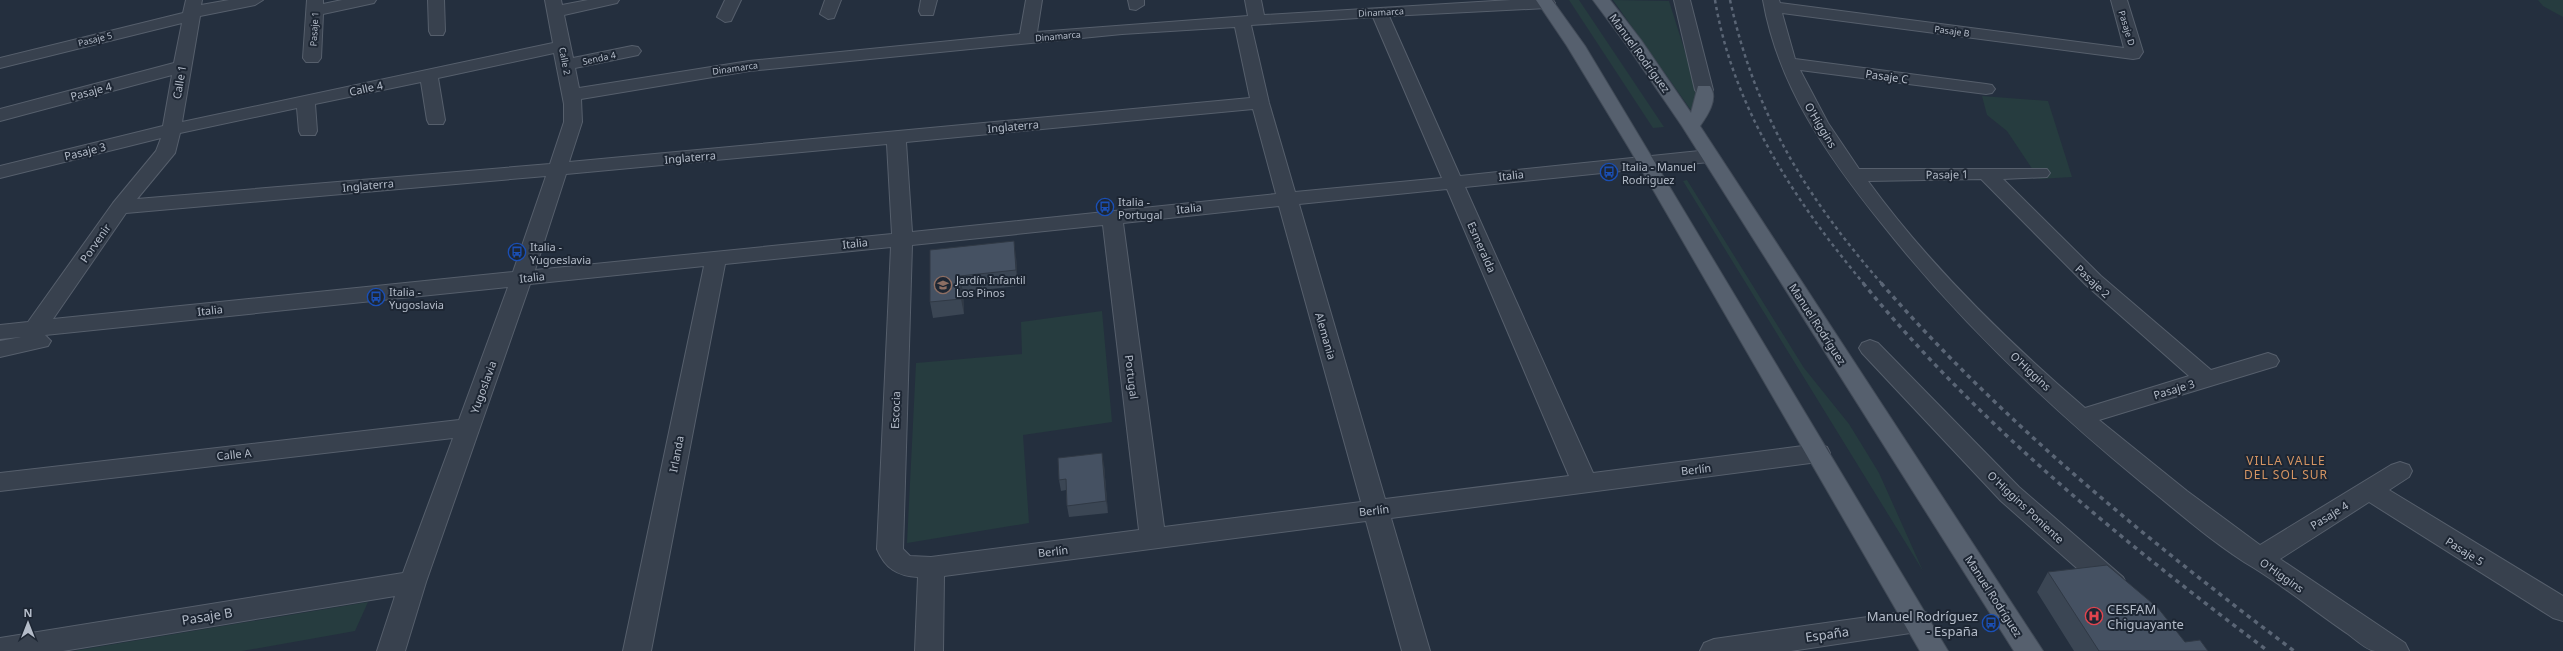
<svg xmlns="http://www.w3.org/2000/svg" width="2563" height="651" font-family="'Noto Sans',sans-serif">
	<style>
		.green { fill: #263c3f }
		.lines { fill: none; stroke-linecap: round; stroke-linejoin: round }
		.minor-casing { stroke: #565f6c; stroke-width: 2 }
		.major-casing { stroke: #414a57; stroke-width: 2 }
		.minor { fill: #38414e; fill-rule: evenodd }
		.major { fill: #56606e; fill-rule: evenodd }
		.rail-far1 { stroke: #5a6575; stroke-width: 2.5; stroke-dasharray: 3.5 3.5; stroke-linecap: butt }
		.rail { stroke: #5a6575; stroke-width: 3.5; stroke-dasharray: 4.5 4.5; stroke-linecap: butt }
		.wall { fill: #3b4654 }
		.shaded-wall { fill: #303945 }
		.building { fill: #455162; stroke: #303945 }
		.labels { text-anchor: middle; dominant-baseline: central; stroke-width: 4; stroke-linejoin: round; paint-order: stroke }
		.far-street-label { font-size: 9px; fill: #b4bcc9; stroke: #1d2633 }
		.street-label { font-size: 11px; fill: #b4bcc9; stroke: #1d2633 }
		.poi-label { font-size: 11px; fill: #b4bcc9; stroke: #1d2633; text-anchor: start }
		.neighbourhood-label { font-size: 12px; letter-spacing: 1px; fill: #d59563; stroke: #1d2633 }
		.near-poi-label { font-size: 13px; fill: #b4bcc9; stroke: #1d2633; text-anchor: start }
		.near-street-label { font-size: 13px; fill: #b4bcc9; stroke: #1d2633 }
	</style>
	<rect width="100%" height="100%" fill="#242f3e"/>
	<!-- green -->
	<g class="green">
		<polygon points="1569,0 1579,0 1664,127 1653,128"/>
		<polygon points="1613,0 1669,1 1698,93 1693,113"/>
		<polygon points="2538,0 2563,0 2563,17 2543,6"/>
		<polygon points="1982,96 2048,101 2072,177 2039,179 2007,131 1987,115"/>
		<polygon points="1687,180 1804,368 1849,424 1865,450 1879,473 1923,571 1683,181"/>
		<polygon points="1102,311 1112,422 1023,435 1029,523 907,543 916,363 1022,354 1021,322"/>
		<polygon points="368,602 355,631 242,651 73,651"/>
	</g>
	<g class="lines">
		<defs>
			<g id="minor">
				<path d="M186 0H202L201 5 229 0H263L255 5 200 16 182 122 553 43 545 0H561L562 5 588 0H619L617 3 564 15 573 58 632 46 638 47 641 51 638 55 575 68 579 88 749 61 1020 34 1026 0H1042L1037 32 1248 16 1245 0H1261L1264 15 1511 0H1553L1555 3 1553 6 1547 8 1389 16 1460 176 1709 150 1716 152 1719 156 1716 160 1709 162 1465 187 1593 473 1818 444 1827 447 1830 453 1827 459 1818 462 1391 518 1430 651H1402L1366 521 944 576 943 651H915L918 577C897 576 885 568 877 549L891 247 725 264 651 651H623L704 266 530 284 426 582 405 651H377L395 596 63 651H0V638L403 573 453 438 0 491V473L459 420 508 287 45 335 51 341 48 346 0 357V341L21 337 0 339V325L28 322 113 203 156 151 161 138 0 178V166L163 126 172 75 0 121V109L174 63 182 23 0 68V58L183 13ZM1373 17 1442 178 1295 192 1269 103 1251 25ZM1235 27 1250 98 569 162 582 122 581 99 749 71 1122 34ZM554 53 564 104V122L550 164 137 199 175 153 180 133 297 108 299 131 301 135H315L317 131 315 104 421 82 427 120 429 124H443L445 120 438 78ZM1253 109 1276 194 912 232 906 142ZM887 144 892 234 535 270 566 174ZM546 176 513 272 53 319 126 213ZM1447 189 1569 476 1385 499 1299 204ZM1279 206 1361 502 1164 527 1123 223ZM1103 225 1139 530 931 557 910 556 903 549 912 245Z"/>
				<polygon points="307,0 323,0 323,4 342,0 376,0 374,3 323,14 321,58 318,62 306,62 303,58"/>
				<polygon points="428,0 444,0 445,31 443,35 431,35 429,31"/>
				<polygon points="725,0 741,0 731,21 725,22 717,17"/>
				<polygon points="825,0 841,0 834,18 828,19 820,14"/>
				<polygon points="921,0 937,0 933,15 921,15 919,11"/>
				<polygon points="1128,0 1144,0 1144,5 1136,10 1130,9"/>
				<polygon points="1674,0 1690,0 1713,90 1710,94 1698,94 1695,90"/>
				<path d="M1763 0H1779L1780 3 2124 48 2111 0H2127L2143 52 2139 58 2133 59 1782 13 1795 59 1986 84 1992 85 1995 89 1992 93 1986 94 1800 70 1828 123 1859 169H2047L2050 173 2047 177 2003 179 2101 276 2211 370 2268 353 2276 356 2279 361 2276 366 2099 420 2187 491 2260 545 2391 465 2400 462 2409 465 2412 471 2409 477 2389 490 2563 596V621L2553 618 2369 502 2280 559 2405 643 2409 651C2398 651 2386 651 2375 651 2366 650 2355 639 2348 634 2316 612 2286 588 2254 568 2215 545 2176 510 2141 482 2046 404 1958 320 1882 224 1828 157 1778 86 1763 0ZM1981 179 2086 285 2189 376 2085 408C2006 340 1929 265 1868 181Z"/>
				<polygon points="1870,340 1878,343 2019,487 2123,577 2127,585 2123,593 2114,596 2105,593 2001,501 1862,353 1859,348 1862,343"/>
				<polygon points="1917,610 1927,613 1931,621 1927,629 1917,632 1791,651 1700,651 1704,643 1714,639"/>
			</g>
			<g id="major">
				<polygon points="1536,0 1552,0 1585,46 1948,651 1920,651 1629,148 1567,46"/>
				<path d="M1593 0H1610L1641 40 1691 113 1698 86H1710C1719 99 1707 116 1700 126L2043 651H2014L1682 126 1628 47Z"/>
			</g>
		</defs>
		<!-- minor casing -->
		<use href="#minor" class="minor-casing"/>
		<!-- major casing -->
		<use href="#major" class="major-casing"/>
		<!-- minor -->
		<use href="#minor" class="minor"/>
		<!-- major -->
		<use href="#major" class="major"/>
		<!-- rail-far1 -->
		<g class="rail-far1">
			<path d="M1715 0C1733 108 1795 201 1864 284"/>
			<path d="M1730 0C1755 114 1806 197 1882 284"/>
		</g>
		<!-- rail -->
		<g class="rail">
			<path d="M1863 283C1979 425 2122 541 2268 651"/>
			<path d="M1881 283C2003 423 2146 539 2294 651"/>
		</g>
	</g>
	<!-- wall -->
	<g class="wall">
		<polygon points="930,250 1016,257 1018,286 963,292 964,314 933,318 930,302"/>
		<polygon points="1104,465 1108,513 1069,517 1067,506 1066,490 1061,491 1059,480"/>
		<polygon points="2048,572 2185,642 2208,651 2074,651 2037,592"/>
	</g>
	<!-- shaded-wall -->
	<g class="shaded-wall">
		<polygon points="1014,241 1016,257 1018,286 1016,270"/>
		<polygon points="960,276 963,292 964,314 961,299"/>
		<polygon points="1102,453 1104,465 1108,513 1106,501"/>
	</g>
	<!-- building -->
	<g class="building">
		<polygon points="1014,241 1016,270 960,276 961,299 930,302 930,250"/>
		<polygon points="1102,453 1106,501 1067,506 1066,479 1059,480 1058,458"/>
		<polygon points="2107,565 2158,608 2185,642 2200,640 2208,651 2099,651 2048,572"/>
	</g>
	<!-- icons -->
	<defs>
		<symbol id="bus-ring" viewBox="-11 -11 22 22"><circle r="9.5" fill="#1d2633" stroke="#1a4fb4" stroke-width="1.5"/><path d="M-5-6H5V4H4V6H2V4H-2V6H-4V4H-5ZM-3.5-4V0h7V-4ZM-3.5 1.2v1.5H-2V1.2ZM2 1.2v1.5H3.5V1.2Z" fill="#1a4fb4"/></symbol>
		<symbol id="school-ring" viewBox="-11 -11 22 22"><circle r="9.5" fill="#1d2633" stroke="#8d6e63" stroke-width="1.5"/><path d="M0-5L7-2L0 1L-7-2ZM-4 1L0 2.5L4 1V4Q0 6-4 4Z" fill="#8d6e63"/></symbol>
		<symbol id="hospital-ring" viewBox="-11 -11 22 22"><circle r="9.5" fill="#1d2633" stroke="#e0444e" stroke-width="1.5"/><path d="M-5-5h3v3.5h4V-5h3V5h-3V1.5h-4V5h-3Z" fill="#e0444e"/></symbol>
	</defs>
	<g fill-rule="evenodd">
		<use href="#bus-ring" x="1599" y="162" width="20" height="20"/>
		<use href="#bus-ring" x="1095" y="197" width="20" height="20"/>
		<use href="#bus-ring" x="507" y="242" width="20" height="20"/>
		<use href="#school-ring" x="933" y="275" width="20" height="20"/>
		<use href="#bus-ring" x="366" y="287" width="20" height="20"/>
		<use href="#hospital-ring" x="2084" y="606" width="20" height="20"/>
		<use href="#bus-ring" x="1981" y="613" width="20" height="20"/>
	</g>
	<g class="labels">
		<!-- far-street labels -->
		<g class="far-street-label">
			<text transform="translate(1381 12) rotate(-3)">Dinamarca</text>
			<text transform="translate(2127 28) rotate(73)">Pasaje D</text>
			<text transform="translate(314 29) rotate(-87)">Pasaje 1</text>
			<text transform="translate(1952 31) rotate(8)">Pasaje B</text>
			<text transform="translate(1058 36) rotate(-5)">Dinamarca</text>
			<text transform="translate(95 39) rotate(-14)">Pasaje 5</text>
			<text transform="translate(599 58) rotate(-12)">Senda 4</text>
			<text transform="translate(565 61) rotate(79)">Calle 2</text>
			<text transform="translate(735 68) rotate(-8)">Dinamarca</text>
		</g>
		<!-- street labels -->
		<g class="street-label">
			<text transform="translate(1640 53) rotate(54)">Manuel Rodríguez</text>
			<text transform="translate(1887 76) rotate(8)">Pasaje C</text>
			<text transform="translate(179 82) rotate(-80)">Calle 1</text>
			<text transform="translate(366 88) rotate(-12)">Calle 4</text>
			<text transform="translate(91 91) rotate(-15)">Pasaje 4</text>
			<text transform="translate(1821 125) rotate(59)">O'Higgins</text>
			<text transform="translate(1013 126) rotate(-5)">Inglaterra</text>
			<text transform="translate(85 151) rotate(-14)">Pasaje 3</text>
			<text transform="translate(690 157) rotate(-5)">Inglaterra</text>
			<text transform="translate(1947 174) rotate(-1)">Pasaje 1</text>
			<text transform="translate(1511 175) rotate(-6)">Italia</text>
			<text transform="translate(368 185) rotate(-5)">Inglaterra</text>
			<text transform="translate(1189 208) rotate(-6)">Italia</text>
			<text transform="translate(95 243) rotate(-55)">Porvenir</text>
			<text transform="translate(855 243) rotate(-6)">Italia</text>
			<text transform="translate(1482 247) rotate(66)">Esmeralda</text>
			<text transform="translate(532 277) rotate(-6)">Italia</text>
			<text transform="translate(2093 281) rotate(43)">Pasaje 2</text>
			<text transform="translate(210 310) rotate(-6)">Italia</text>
			<text transform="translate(1818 324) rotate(57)">Manuel Rodríguez</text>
			<text transform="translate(1326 336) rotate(74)">Alemania</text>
			<text transform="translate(2031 371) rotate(43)">O'Higgins</text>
			<text transform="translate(1132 377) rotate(83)">Portugal</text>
			<text transform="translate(483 387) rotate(-70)">Yugoslavia</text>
			<text transform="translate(2174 389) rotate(-17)">Pasaje 3</text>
			<text transform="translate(895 410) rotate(-88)">Escocia</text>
			<text transform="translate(234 454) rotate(-6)">Calle A</text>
			<text transform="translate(676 454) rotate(-79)">Irlanda</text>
			<text transform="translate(1696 469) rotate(-7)">Berlín</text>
			<text transform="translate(2026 507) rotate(43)">O'Higgins Poniente</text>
			<text transform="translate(1374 510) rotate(-7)">Berlín</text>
			<text transform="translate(2329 515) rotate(-32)">Pasaje 4</text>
			<text transform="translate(1053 551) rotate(-7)">Berlín</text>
			<text transform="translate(2465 551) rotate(32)">Pasaje 5</text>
			<text transform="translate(2282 575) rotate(35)">O'Higgins</text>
			<text transform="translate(1994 596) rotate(57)">Manuel Rodríguez</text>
		</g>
		<!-- poi labels -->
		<g class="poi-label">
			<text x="1622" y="166">Italia - Manuel<tspan x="1622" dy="13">Rodriguez</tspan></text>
			<text x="1118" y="201">Italia -<tspan x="1118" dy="13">Portugal</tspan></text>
			<text x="530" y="246">Italia -<tspan x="530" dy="13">Yugoeslavia</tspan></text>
			<text x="956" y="279">Jardín Infantil<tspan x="956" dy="13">Los Pinos</tspan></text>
			<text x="389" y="291">Italia -<tspan x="389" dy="13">Yugoslavia</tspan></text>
		</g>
		<!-- neighbourhood labels -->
		<g class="neighbourhood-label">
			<text x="2286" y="460">VILLA VALLE<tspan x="2286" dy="14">DEL SOL SUR</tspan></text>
		</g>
		<!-- near-poi labels -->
		<g class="near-poi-label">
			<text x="2107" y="609">CESFAM<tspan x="2107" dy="15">Chiguayante</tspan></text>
			<text x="1978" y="616" text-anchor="end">Manuel Rodríguez<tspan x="1978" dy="15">- España</tspan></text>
		</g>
		<!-- near-street labels -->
		<g class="near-street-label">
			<text transform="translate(207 616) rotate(-9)">Pasaje B</text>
			<text transform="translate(1827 634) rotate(-8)">España</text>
		</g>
	</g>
	<!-- north arrow -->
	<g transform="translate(28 623)" stroke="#1d2633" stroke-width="3" paint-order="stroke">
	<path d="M0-3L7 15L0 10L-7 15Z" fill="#b4bcc9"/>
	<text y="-6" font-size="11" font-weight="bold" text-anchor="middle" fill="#b4bcc9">N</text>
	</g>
</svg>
